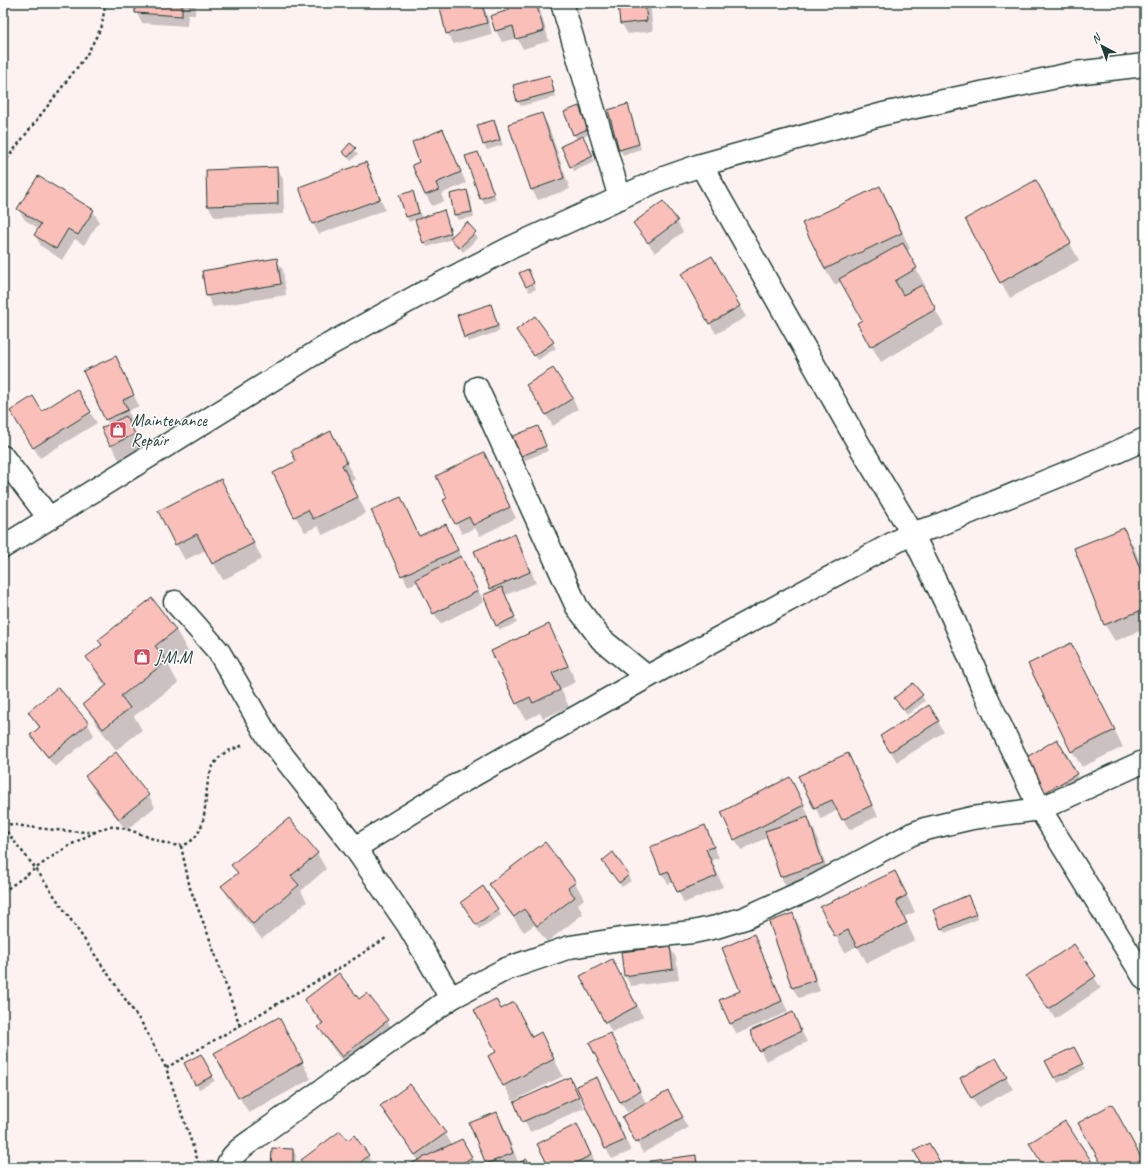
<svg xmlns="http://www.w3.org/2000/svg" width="1148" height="1170" font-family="Caveat,sans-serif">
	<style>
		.shadow { fill: #0003 }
		.building { fill: #fbbfba; stroke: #1f3d34 }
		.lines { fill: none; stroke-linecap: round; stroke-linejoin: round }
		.minor-casing { stroke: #1f3d34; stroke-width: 25 }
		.path { stroke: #1f3d34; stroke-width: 2.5; stroke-dasharray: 3 3; stroke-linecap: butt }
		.minor { stroke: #fff; stroke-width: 22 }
		.labels { text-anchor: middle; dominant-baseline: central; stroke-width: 3; stroke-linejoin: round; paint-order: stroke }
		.poi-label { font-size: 17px; fill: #1f3d34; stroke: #fff; text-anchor: start }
	</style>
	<rect width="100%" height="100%" fill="#fef2f1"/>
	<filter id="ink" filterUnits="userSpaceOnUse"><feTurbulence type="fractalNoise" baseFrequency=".025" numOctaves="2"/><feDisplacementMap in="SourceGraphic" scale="8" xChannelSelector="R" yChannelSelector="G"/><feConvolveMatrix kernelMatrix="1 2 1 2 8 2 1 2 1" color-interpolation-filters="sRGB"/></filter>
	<g filter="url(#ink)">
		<!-- shadow -->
		<g class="shadow">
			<polygon points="136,3 196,3 195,15 188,15 187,26 142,23 136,12"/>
			<polygon points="440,3 472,3 473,6 481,4 487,14 492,34 454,44 447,33"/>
			<polygon points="508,3 538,3 549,41 523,49 517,38 502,42 496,31 492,16 510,11"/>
			<polygon points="619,3 650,3 653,31 628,34 621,23"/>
			<polygon points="549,76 552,82 556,97 521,106 518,101"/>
			<polygon points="627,105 630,110 641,149 623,155 620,150"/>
			<polygon points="582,113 590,134 583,137 595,162 574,171 571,166 577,140 574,134"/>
			<polygon points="541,114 548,125 570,189 538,200 532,190"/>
			<polygon points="494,121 497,126 503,145 487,150 484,145 478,126"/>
			<polygon points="442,130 448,141 466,183 441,194 444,201 432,206 426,195 414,165 421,162"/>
			<polygon points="350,144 358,154 351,161 343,152"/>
			<polygon points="478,153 496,199 484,204 466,157"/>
			<polygon points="366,163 372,174 385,210 319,234 313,224"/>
			<polygon points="277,168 283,179 284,214 215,217 208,206"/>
			<polygon points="880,187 889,203 910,249 906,251 925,285 922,287 944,325 881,362 858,323 863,320 842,281 835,285 825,269"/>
			<polygon points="467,191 470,196 474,217 458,220 455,215 451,194"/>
			<polygon points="412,192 415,197 422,219 443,211 446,217 453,237 467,224 478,238 463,252 452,239 427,247 416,219 409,222 407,217"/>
			<polygon points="1044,197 1079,260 1010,298 1001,282"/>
			<polygon points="18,209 93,211 99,222 84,245 75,239 62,260 41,246 35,235 39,229 25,220"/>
			<polygon points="677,221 683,232 655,253 634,223"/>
			<polygon points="711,257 746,317 716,334 682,274"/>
			<polygon points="276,259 283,270 286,295 213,307 207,296 203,271"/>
			<polygon points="534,284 536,289 529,292 527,288"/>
			<polygon points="491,305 500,331 468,342 465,337"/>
			<polygon points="535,317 556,348 538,360 520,335"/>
			<polygon points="121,368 139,406 128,411 133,421 130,423 147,456 123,467 111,445 109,425 84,371"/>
			<polygon points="534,396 572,398 578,409 553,426"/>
			<polygon points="90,412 97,423 40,458 18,422 42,413"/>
			<polygon points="538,427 548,451 518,463 515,458"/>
			<polygon points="331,433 355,479 351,482 366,513 323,535 318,526 305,532 295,516 297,462"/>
			<polygon points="489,464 516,518 480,536 475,528 462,534 445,501"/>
			<polygon points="230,496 262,559 223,580 206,550 185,560 176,544"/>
			<polygon points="401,498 420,537 446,525 484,602 440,624 418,582 408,586 372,511"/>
			<polygon points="1123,529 1133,545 1145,576 1145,629 1115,641 1105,625 1075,548"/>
			<polygon points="515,535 521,546 536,583 505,595 517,623 500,630 497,625 493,592 490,588"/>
			<polygon points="548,626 558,642 576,682 561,689 569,707 543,718 540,713 526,720 517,703"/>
			<polygon points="176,630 188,651 169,666 178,683 134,716 142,730 116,750 97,725 85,704 106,688 87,658 103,646 99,640"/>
			<polygon points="1071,644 1123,747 1082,767 1072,751"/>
			<polygon points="913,684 925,701 907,715 898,703"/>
			<polygon points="929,707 944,732 897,762 888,747"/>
			<polygon points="29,713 88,724 94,735 55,767 38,746 32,736 40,729"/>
			<polygon points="1056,741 1082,785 1051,803 1026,758"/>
			<polygon points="115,754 149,796 155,807 126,830 92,787 86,777"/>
			<polygon points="847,754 878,816 849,830 838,810 821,819 800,777"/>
			<polygon points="796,789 809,816 807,817 814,829 829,874 787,888 781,877 768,837 741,850 735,839"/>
			<polygon points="704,826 719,858 712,860 723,887 684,903 674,882 668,884 662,874 651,848"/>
			<polygon points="317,853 326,869 301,891 307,902 262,939 232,903 223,887 238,874 233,866"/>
			<polygon points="606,866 628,876 631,881 622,887"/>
			<polygon points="895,872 915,912 904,917 915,940 867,963 857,946 845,953 821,908"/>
			<polygon points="575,883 584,899 578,904 583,914 547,942 534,925 524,932 500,900 491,884"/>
			<polygon points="483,888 501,915 479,929 465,908"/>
			<polygon points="968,896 978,919 945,933 942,928"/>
			<polygon points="792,915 799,925 820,991 799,998 792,987"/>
			<polygon points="753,935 759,946 788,1012 737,1034 731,1024 741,991"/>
			<polygon points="1074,946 1101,988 1055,1019 1034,987"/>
			<polygon points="670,947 676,958 679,980 631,986 625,976"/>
			<polygon points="618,971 643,1017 612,1033 581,976"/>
			<polygon points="367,995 387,1021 397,1037 351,1073 329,1043 319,1027 322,1025 306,1000 359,1001"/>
			<polygon points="514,1003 533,1037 549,1050 563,1076 513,1101 504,1085 497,1053 501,1010"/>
			<polygon points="792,1013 807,1042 766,1061 760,1050"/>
			<polygon points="287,1035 311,1079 249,1113 239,1097"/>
			<polygon points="616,1045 646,1103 627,1112 620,1102"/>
			<polygon points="1076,1053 1085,1069 1058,1083 1047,1061"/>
			<polygon points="200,1055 215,1081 199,1089 185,1063"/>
			<polygon points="996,1060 1013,1089 978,1108 962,1079"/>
			<polygon points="570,1078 584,1108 530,1132 515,1102"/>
			<polygon points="596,1078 602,1089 631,1151 612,1159 606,1149 578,1086"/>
			<polygon points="3,1083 9,1094 3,1098"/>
			<polygon points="668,1092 688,1128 643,1153 623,1118"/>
			<polygon points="1112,1106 1145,1166 1145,1167 1104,1167"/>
			<polygon points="381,1107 445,1133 452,1145 462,1140 477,1167 406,1167 419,1161 387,1117"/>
			<polygon points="496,1114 503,1124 519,1164 531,1167 489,1167 470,1124"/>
			<polygon points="583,1136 597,1166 550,1167"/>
			<polygon points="347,1141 368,1156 374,1167 306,1167 302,1161"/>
			<polygon points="293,1150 296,1155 295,1167 272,1167"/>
			<polygon points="695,1156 701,1167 652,1167"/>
		</g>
		<!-- building -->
		<g class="building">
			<polygon points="135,3 190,3 190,5 182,4 182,16 135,13"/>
			<polygon points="439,3 470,3 471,6 482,3 487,23 446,34"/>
			<polygon points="507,3 536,3 544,31 516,39 513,26 495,31 490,16 509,10"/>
			<polygon points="618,3 645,3 647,21 620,24"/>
			<polygon points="550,75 554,92 517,102 513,85"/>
			<polygon points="628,104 639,144 619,150 608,110"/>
			<polygon points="579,106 588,129 573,135 564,112"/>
			<polygon points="542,113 564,178 531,190 508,124"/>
			<polygon points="494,120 500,140 483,145 477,125"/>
			<polygon points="443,129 461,172 436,183 439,190 425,195 412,165 419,162 412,142"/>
			<polygon points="583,136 593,156 570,167 561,146"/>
			<polygon points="350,143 356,148 348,157 342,152"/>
			<polygon points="478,152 494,194 480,199 465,156"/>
			<polygon points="366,162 380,199 312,224 299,187"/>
			<polygon points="277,167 278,204 207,206 206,170"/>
			<polygon points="38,176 94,210 78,235 68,229 56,249 34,235 41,224 17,209"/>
			<polygon points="1036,180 1071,243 1000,283 965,219"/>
			<polygon points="880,186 902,233 825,269 802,223"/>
			<polygon points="467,190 472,212 454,215 450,194"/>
			<polygon points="413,191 419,213 406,217 399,195"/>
			<polygon points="663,201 678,221 648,243 633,223"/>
			<polygon points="444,210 451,233 423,243 415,220"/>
			<polygon points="467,222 476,232 459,248 450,238"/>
			<polygon points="903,243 917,268 895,281 903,295 922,285 936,309 870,347 857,323 862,320 839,279"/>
			<polygon points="712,256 740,306 709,324 681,274"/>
			<polygon points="277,258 281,284 206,296 202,271"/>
			<polygon points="528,269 534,283 526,287 519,273"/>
			<polygon points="491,304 498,326 464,338 457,315"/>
			<polygon points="535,316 554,342 534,356 516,330"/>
			<polygon points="116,356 134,395 123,400 128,410 105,420 83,371"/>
			<polygon points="553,368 573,398 546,415 526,385"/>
			<polygon points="77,389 91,412 33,448 10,411 33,396 42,411"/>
			<polygon points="126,416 135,434 110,446 101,428"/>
			<polygon points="538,426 546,446 514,459 506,439"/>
			<polygon points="331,431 347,463 342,465 358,497 313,519 308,510 294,517 273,473 296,461 291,451"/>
			<polygon points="484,452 510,507 473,525 469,517 455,524 443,500 447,498 436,476"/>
			<polygon points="221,479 254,543 212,564 197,534 175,545 158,511"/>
			<polygon points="401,497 419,536 446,524 458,550 401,576 371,510"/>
			<polygon points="1124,528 1145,581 1145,609 1104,625 1074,548"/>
			<polygon points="515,534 530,572 490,589 474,551"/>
			<polygon points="461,556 478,591 433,614 416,579"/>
			<polygon points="502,587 515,617 496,626 483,595"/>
			<polygon points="152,598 176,630 155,646 167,661 121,696 130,708 103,729 83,704 107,685 86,657 102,645 98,640"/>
			<polygon points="549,624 568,666 552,673 560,690 533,703 530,697 516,704 491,651"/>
			<polygon points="1071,643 1115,730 1071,752 1028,664"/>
			<polygon points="913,683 923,695 904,710 894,698"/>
			<polygon points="58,687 89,723 48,757 30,735 40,727 28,712"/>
			<polygon points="929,705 939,721 890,752 880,736"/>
			<polygon points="1057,739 1077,774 1044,793 1025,758"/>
			<polygon points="116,752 149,795 119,819 85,776"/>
			<polygon points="848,753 872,805 842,820 832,800 814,808 798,776"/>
			<polygon points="790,777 804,805 734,840 721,812"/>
			<polygon points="808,817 823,863 780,877 765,831"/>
			<polygon points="289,818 318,853 291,876 299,885 253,924 221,886 238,873 231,865"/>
			<polygon points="705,825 714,847 706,849 717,876 677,892 668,871 661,874 650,847"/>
			<polygon points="545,842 576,882 568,888 575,897 537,926 524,909 514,917 489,884"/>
			<polygon points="613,852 629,875 619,883 602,861"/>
			<polygon points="895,871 907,895 896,901 907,923 857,947 848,930 835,937 820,907"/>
			<polygon points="483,886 498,909 476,925 461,902"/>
			<polygon points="968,895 976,914 941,929 933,910"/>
			<polygon points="793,913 815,980 792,988 769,922"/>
			<polygon points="754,934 782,1001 730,1024 719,1000 740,991 722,948"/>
			<polygon points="1074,944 1096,976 1048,1009 1026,976"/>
			<polygon points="670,946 673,969 624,976 621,952"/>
			<polygon points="612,959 637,1006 605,1023 580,976"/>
			<polygon points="339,973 359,999 367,993 388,1020 342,1057 318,1027 323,1023 304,1000"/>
			<polygon points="496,999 501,1009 514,1002 532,1037 541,1032 554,1059 503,1086 488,1056 496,1052 474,1010"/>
			<polygon points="793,1012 801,1031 759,1051 750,1031"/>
			<polygon points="279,1017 303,1062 238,1098 214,1053"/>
			<polygon points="610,1033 640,1091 620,1102 589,1043"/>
			<polygon points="1074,1047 1083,1064 1054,1078 1045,1061"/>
			<polygon points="201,1054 213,1076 195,1085 184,1063"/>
			<polygon points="996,1058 1007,1077 971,1098 960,1078"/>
			<polygon points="570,1077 579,1097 522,1122 514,1102"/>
			<polygon points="597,1077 625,1140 605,1149 576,1086"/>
			<polygon points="410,1084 446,1133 415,1155 380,1106"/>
			<polygon points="668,1091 683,1117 636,1143 622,1117"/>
			<polygon points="1112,1104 1142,1159 1127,1167 1103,1167 1078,1123"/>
			<polygon points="497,1112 513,1153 486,1164 469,1123"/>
			<polygon points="1065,1121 1094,1165 1090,1167 1044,1167 1029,1143"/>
			<polygon points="577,1124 591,1155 568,1167 549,1167 537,1144"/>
			<polygon points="340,1131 348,1140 354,1135 369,1155 361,1162 364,1167 306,1167 301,1160"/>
			<polygon points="462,1139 472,1157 457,1167 404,1167"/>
			<polygon points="929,1143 943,1167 923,1167 914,1151"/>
			<polygon points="272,1148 293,1149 293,1167 271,1167"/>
			<polygon points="696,1155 697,1167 651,1167 650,1161"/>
			<polygon points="527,1159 531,1167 509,1167"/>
		</g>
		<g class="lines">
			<defs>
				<g id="minor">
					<polyline points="562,3 620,198"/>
					<polyline points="701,165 861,448 912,533 952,616 984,691 1040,809 1145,979"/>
					<polyline points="477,388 577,607 601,639 647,677"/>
					<polyline points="3,457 49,518"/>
					<polyline points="3,547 325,347 419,295 512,247 661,179 701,165 883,114 1075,73 1145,65"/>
					<polyline points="175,602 219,652 268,737 355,848 408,925 451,998"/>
					<polyline points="355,848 458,784 647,677 912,533 934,527 1110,455 1145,439"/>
					<path d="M227 1167C231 1153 247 1144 258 1136L451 998 506 969 570 947 621 939 693 932 716 927 745 918 809 889 912 834 925 829 972 818 1040 809 1145 761"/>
				</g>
			</defs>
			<!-- minor casing -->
			<use href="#minor" class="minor-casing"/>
			<!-- path -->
			<g class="path">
				<polyline points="3,164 86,56 102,26 105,3"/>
				<path d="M3 823C34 828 64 832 96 832"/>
				<polyline points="3,827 36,869 143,1025 166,1068 200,1167"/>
				<polyline points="181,846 190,888 209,937 240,1026"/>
				<path d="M3 892C30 873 57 851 87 836 94 833 102 828 109 827 132 824 171 854 188 843 217 825 195 777 222 755 228 750 237 748 244 745"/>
				<polyline points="166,1068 343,966 386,938"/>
			</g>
			<!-- minor -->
			<use href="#minor" class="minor"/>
		</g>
	</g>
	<!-- icons -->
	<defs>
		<symbol id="shop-square" viewBox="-11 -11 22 22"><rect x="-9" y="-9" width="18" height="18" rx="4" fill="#d1495b" stroke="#fff"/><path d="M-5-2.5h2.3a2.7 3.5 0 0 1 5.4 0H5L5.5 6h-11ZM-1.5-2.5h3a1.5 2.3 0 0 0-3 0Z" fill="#fff"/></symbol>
	</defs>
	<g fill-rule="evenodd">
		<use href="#shop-square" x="108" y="420" width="20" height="20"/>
		<use href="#shop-square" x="132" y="647" width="20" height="20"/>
	</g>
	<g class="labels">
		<!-- poi labels -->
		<g class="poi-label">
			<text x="131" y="420">Maintenance<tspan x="131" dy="20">Repair</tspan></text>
			<text x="155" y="657">J.M.M</text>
		</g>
	</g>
	<!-- margin -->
	<rect width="1148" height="1170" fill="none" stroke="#fff" stroke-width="16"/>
	<rect x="8" y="8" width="1132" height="1154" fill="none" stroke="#1f3d34" stroke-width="1.5" filter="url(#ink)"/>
	<!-- north arrow -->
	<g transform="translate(1102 46) rotate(319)" stroke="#ffffff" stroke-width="3" paint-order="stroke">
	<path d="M0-3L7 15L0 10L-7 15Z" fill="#1f3d34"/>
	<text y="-6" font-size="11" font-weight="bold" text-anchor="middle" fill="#1f3d34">N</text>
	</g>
</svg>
